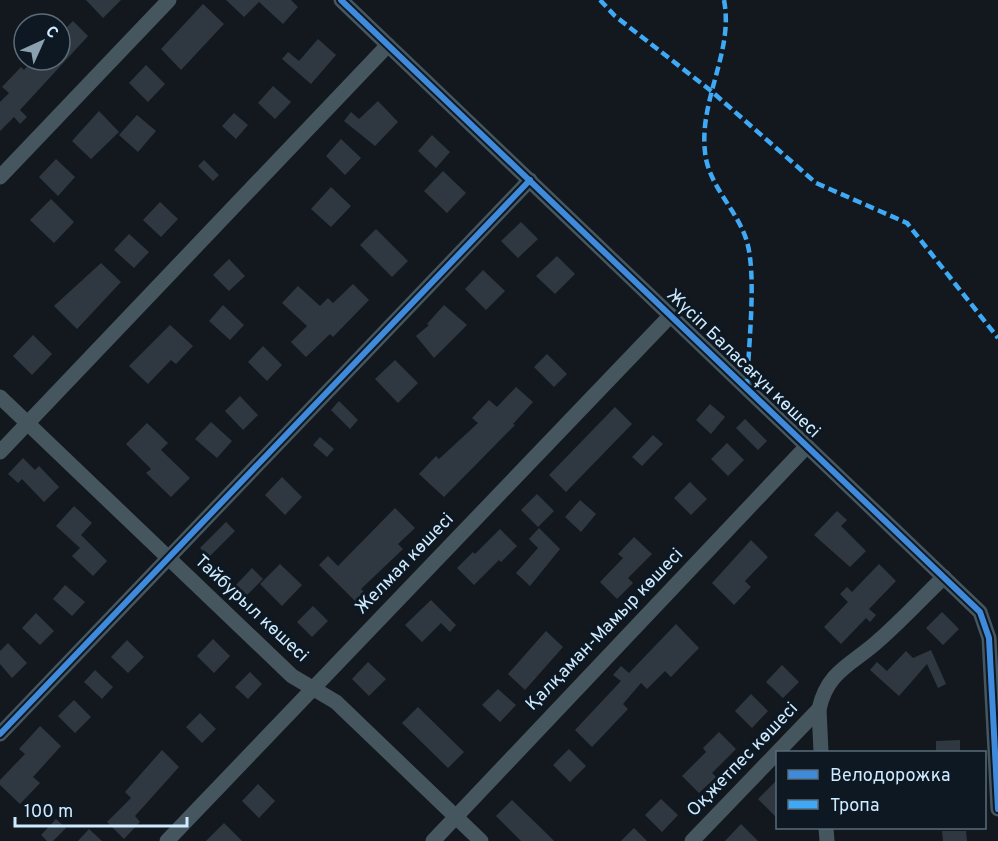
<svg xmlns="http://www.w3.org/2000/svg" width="998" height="841" font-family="Overpass,sans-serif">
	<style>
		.building { fill: #2f3840 }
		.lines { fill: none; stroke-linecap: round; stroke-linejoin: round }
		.minor { stroke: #46565f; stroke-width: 15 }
		.quiet { stroke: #3fa9f5; stroke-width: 4.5; stroke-dasharray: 9 4.5; stroke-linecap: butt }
		.cycleway-casing { stroke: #0d1823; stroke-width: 10 }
		.cycleway { stroke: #408adc; stroke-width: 6 }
		.labels { text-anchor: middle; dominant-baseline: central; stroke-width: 6; stroke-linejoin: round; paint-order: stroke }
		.street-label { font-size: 18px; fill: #ceebff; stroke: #0d1823 }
	</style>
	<rect width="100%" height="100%" fill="#12181e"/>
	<!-- building -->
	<g class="building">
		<polygon points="86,0 121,0 103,18"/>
		<polygon points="226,0 291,0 298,7 283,24 259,2 244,17"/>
		<polygon points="203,4 224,24 181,70 161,49"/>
		<polygon points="73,21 88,36 20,110 27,117 20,124 14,117 0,131 0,102 9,93 2,87 21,67 24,70 33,60 60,60 60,34"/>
		<polygon points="318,39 336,55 311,84 282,59 288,52 299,61"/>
		<polygon points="146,65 165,84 148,102 129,83"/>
		<polygon points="273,86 291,102 275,119 258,103"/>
		<polygon points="378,101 398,122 375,146 344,121 351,112 359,119"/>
		<polygon points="99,111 119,132 91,159 72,141"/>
		<polygon points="234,113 248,125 236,139 222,126"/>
		<polygon points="137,115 156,131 138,152 119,135"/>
		<polygon points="432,135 450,152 436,168 418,151"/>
		<polygon points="341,139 361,158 345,175 326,156"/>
		<polygon points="56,159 75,177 58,196 39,177"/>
		<polygon points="204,160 219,175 213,181 198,166"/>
		<polygon points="443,171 466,193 447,213 424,191"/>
		<polygon points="331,187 351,206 331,227 311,209"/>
		<polygon points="51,199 74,222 54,243 30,220"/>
		<polygon points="160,202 178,219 161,237 143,220"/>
		<polygon points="521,222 538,239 518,258 501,241"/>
		<polygon points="376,229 408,261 392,277 360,245"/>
		<polygon points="129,234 149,252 134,268 114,250"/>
		<polygon points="557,256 575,274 555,294 536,276"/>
		<polygon points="229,259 245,276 229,291 213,275"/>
		<polygon points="101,263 121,282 77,329 54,306"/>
		<polygon points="483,270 505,291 486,310 465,289"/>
		<polygon points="353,284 369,300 333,337 330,334 306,357 291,342 307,326 282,303 298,286 320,306 328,298 333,303"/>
		<polygon points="223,305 244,325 230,340 209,321"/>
		<polygon points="444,305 467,325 434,358 416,336 429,325 427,324"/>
		<polygon points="170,325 193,346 176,364 171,360 148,384 129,366"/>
		<polygon points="33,335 52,354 32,375 13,356"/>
		<polygon points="263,346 282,365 267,381 248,362"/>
		<polygon points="547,354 567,374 554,387 534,367"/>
		<polygon points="395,360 418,383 398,403 375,379"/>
		<polygon points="516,387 533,402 513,424 515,425 444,497 419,474 436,456 439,459 478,423 472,418 489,400 497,407"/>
		<polygon points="240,396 258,415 243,430 225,411"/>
		<polygon points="339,401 358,420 350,429 331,410"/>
		<polygon points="710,404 725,417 711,434 696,420"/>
		<polygon points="615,407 632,424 566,492 549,475"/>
		<polygon points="745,419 767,441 758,450 736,428"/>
		<polygon points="211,422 232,441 217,458 195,439"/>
		<polygon points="147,423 168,443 161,450 190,478 171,497 146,473 151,469 126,444"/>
		<polygon points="653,435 663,444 642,466 632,457"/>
		<polygon points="320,437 334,449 327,457 313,445"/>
		<polygon points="727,443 744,460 728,476 711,459"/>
		<polygon points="23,458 35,470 39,466 59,487 44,502 22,479 18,483 8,474"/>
		<polygon points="282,477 302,497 285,515 265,495"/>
		<polygon points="690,482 707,499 691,515 674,498"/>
		<polygon points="537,494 554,511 538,527 521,510"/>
		<polygon points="580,500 596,514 581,532 565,517"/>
		<polygon points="74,506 92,523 81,535 107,561 93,576 72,556 80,548 56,526"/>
		<polygon points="395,508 415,528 398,544 403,549 361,589 365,593 356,602 319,565 328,556 338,566"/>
		<polygon points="837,511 847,520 841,526 866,551 850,567 814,535"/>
		<polygon points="226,522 235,531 209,557 200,548"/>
		<polygon points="539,528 560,549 530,586 516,573 538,548 529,539"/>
		<polygon points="500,529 517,546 501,562 499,560 474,585 457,568 473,552 475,554"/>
		<polygon points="634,537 652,554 628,578 633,583 617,599 600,582 623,558 618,554"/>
		<polygon points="751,540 768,557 745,581 751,587 734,605 712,583"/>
		<polygon points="280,564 302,585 282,606 260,584"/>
		<polygon points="879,564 896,581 869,609 876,615 870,622 866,618 841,644 824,627 848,602 840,594 847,587 852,592"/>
		<polygon points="252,568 263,579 247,595 236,585"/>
		<polygon points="65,585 85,602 72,616 53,599"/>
		<polygon points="431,600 456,625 450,632 441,623 422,642 405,625"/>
		<polygon points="313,606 328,621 312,637 297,622"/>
		<polygon points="942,612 959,629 943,645 926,628"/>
		<polygon points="36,613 54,631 40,645 22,628"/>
		<polygon points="676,624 699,648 671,677 665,671 647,689 641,683 623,704 628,709 592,747 575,730 621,681 613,675 621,666 629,673"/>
		<polygon points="546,631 563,647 525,690 508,674"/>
		<polygon points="213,639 230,656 214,673 197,656"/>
		<polygon points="127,640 144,657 128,673 111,657"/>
		<polygon points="8,643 27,663 12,678 0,664 0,651"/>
		<polygon points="931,650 946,684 938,688 927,664 899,696 870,670 877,662 887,671 906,651 913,658"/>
		<polygon points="368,662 386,679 369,696 352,679"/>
		<polygon points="782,665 799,682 783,698 766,682"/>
		<polygon points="95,670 113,687 102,699 84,682"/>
		<polygon points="250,672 262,684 248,699 235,687"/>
		<polygon points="498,689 516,705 500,722 482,705"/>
		<polygon points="751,694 768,711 752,728 735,711"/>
		<polygon points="74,700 91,717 75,733 58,716"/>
		<polygon points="418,707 464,752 448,768 402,723"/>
		<polygon points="200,713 216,729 202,743 186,727"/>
		<polygon points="40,726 61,746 33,777 40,783 20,804 0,785 0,780 25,754 19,749"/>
		<polygon points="719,732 736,749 712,773 716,777 699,793 682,776 706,752 703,748"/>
		<polygon points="960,740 960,753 936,753 936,741"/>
		<polygon points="569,749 586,766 570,782 553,765"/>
		<polygon points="162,750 179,767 135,816 140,822 124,839 107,822 131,798 125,792"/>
		<polygon points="777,780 777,818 758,799"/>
		<polygon points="258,784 275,801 259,818 242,801"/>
		<polygon points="661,799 678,815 662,832 645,815"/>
		<polygon points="512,800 540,827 554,841 521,841 496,816"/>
		<polygon points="56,819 66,828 53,841 47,841 41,835"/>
		<polygon points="224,823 242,841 206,841"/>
		<polygon points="741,824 758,841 725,841"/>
		<polygon points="634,828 647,841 621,841"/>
		<polygon points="89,829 102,841 78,841"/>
		<polygon points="942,831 966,831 967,841 943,841"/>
	</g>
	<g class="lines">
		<!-- minor -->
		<g class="minor">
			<polyline points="341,0 980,612 989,638 998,809"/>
			<polyline points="0,177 169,0"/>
			<polyline points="0,397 292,676 336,702 481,841"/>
			<polyline points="0,452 388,45"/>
			<polyline points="819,709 821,752"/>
			<polyline points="0,734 530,180"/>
			<polyline points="826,828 827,841"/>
			<polyline points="167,841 671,315"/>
			<polyline points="433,841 807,446"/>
			<path d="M692 841 819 709C828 670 853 664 878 641 901 621 922 598 944 577"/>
		</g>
		<!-- quiet -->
		<g class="quiet">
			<polyline points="600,0 615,16 710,90 816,183 907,223 998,338"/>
			<path d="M724 0C734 52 699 99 705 152 708 186 738 210 747 242 757 277 748 349 747 388"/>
		</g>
		<defs>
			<g id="cycleway">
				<polyline points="341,0 980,612 989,638 998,809"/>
				<polyline points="0,734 530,180"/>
			</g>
		</defs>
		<!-- cycleway casing -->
		<use href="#cycleway" class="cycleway-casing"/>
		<!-- cycleway -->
		<use href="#cycleway" class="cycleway"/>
	</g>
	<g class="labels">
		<!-- street labels -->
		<g class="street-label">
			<text transform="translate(743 364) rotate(44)">Жүсіп Баласағұн көшесі</text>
			<text transform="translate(405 564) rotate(-46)">Желмая көшесі</text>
			<text transform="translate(251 609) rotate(43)">Тайбурыл көшесі</text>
			<text transform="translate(605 630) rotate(-46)">Қалқаман-Мамыр көшесі</text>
			<text transform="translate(743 760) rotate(-46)">Оқжетпес көшесі</text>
		</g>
	</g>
	<!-- legend -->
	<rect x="776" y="751" width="210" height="78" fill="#0d1823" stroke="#5a6c7b" stroke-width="1.5"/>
	<rect x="788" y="770" width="30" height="9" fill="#408adc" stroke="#5a6c7b" stroke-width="1.5"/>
	<text x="830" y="781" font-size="18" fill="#ceebff">Велодорожка</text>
	<rect x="788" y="800" width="30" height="9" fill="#3fa9f5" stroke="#5a6c7b" stroke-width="1.5"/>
	<text x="830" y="811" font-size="18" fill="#ceebff">Тропа</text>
	<!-- north arrow -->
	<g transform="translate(42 42) rotate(45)"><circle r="28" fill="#0d1823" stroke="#5a6c7b" stroke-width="1.5"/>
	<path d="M0-4.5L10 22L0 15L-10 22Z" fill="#8ca1b0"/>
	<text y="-9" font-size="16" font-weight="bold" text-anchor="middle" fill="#ceebff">С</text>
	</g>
	<!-- scale -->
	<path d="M15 817v9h172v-9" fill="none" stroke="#ceebff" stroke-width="3"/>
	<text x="24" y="817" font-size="18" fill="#ceebff" stroke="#0d1823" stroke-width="4.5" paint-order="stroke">100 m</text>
</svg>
